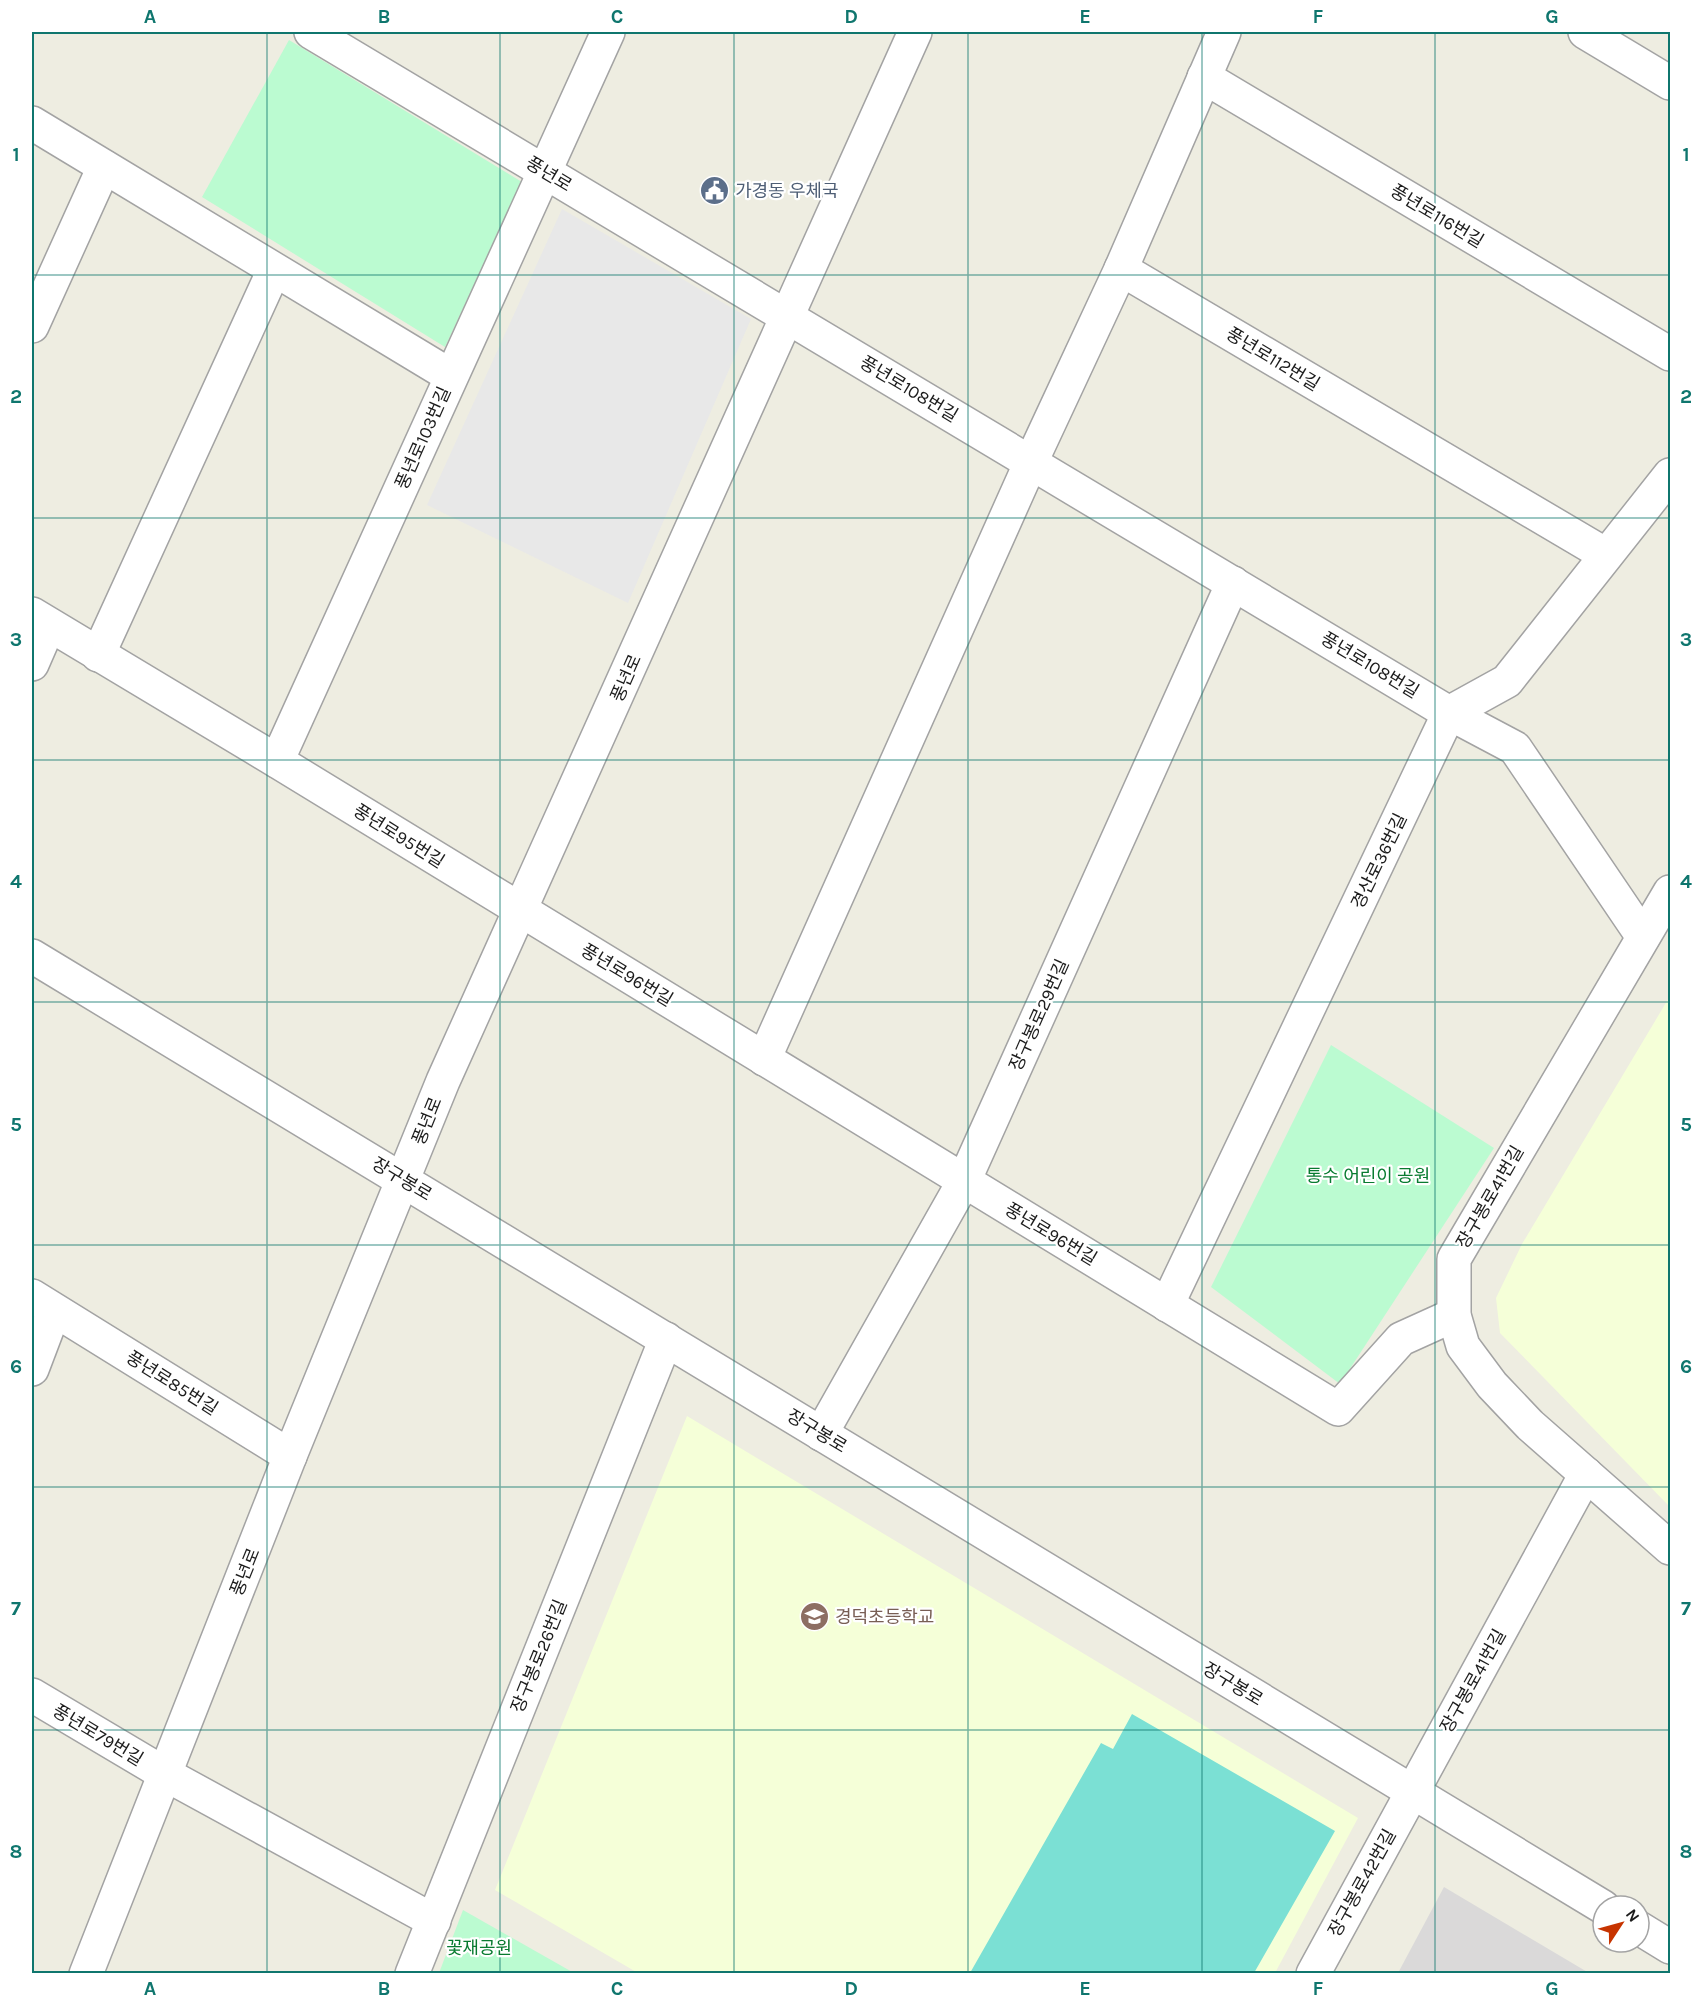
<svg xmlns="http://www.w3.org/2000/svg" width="1702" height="2005" font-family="Karla,'Noto Sans KR',sans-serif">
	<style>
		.residential { fill: #dad9d9 }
		.education { fill: #f5ffd8 }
		.park { fill: #bbfbd1 }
		.pitch { fill: #7be0d4 }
		.parking { fill: #e8e8e8 }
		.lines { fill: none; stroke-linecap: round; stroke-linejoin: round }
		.minor-casing { stroke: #a3a3a3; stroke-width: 36 }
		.minor { stroke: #fff; stroke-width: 33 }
		.grid { fill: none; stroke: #0f766e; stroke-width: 1.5; stroke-opacity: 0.55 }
		.labels { text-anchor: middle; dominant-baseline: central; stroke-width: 4.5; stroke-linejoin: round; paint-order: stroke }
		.street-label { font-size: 18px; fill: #1c1c1c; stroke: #fff }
		.service-label { font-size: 18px; fill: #4e5e75; stroke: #fff; text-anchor: start }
		.park-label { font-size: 18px; fill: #087b30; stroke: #fff }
		.education-label { font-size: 18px; fill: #785e54; stroke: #fff; text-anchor: start }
		.neatline { fill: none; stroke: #0f766e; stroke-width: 2 }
		.grid-label { font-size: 20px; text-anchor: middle; font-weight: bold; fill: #0f766e }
	</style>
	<rect width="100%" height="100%" fill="#eeede1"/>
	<!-- residential -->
	<polygon class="residential" points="1444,1887 1589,1973 1398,1973"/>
	<!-- education -->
	<g class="education">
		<polygon points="1670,996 1670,1507 1500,1333 1496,1298 1522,1244"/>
		<polygon points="687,1416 1358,1818 1275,1973 638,1973 495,1890"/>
	</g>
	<!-- park -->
	<g class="park">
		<polygon points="289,40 522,182 445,347 202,197"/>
		<polygon points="1331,1045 1494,1148 1340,1384 1211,1287"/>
		<polygon points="463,1910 574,1973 439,1973"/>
	</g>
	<!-- pitch -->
	<polygon class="pitch" points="1132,1714 1335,1831 1254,1973 970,1973 1101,1743 1113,1749"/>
	<!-- parking -->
	<polygon class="parking" points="562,209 751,319 628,603 427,505"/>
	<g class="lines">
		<defs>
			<g id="minor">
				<polyline points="311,32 1449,713 1515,748 1643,937"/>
				<polyline points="1585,32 1670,83"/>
				<polyline points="1204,77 1670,354"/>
				<polyline points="32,123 451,376"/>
				<polyline points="1121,269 1606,555"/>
				<polyline points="32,326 104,167"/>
				<polyline points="32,614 277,761 1338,1409 1401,1339 1454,1315"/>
				<polyline points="98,655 274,270"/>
				<polyline points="32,664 49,625"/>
				<polyline points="277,761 608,32"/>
				<polyline points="1670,892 1454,1259 1454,1315 1463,1346 1492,1385 1530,1425 1670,1548"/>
				<polyline points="32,956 1603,1907"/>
				<polyline points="764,1059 1031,462 1121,269 1224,32"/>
				<polyline points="32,1296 290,1456"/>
				<polyline points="1167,1305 1449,713 1507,681 1670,475"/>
				<polyline points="32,1369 54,1311"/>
				<polyline points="821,1434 964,1181 1233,583"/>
				<polyline points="32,1695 165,1774 434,1921"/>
				<polyline points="1639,1928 1670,1947"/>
				<polyline points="86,1974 290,1456 443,1081 915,32"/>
				<polyline points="412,1974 666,1339"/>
				<polyline points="1313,1974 1586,1474"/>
			</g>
		</defs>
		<!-- minor casing -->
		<use href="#minor" class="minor-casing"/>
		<!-- minor -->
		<use href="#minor" class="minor"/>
	</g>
	<!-- grid -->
	<path class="grid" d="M267 32V1974M500 32V1974M734 32V1974M968 32V1974M1202 32V1974M1435 32V1974M32 275H1670M32 518H1670M32 760H1670M32 1002H1670M32 1245H1670M32 1487H1670M32 1730H1670"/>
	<!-- icons -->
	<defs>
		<symbol id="civic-disc" viewBox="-11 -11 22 22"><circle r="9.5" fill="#5c6f8a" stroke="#fff"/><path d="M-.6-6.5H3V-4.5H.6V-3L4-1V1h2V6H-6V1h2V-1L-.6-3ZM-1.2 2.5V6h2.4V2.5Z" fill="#fff"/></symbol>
		<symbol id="school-disc" viewBox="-11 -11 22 22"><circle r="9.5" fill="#8d6e63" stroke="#fff"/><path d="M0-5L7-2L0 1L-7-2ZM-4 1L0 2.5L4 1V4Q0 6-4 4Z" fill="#fff"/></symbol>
	</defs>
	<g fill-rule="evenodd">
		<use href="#civic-disc" x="698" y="174" width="33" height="33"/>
		<use href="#school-disc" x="798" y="1600" width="33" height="33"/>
	</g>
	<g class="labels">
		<!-- street labels -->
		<g class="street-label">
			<text transform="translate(549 174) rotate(31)">풍년로</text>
			<text transform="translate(1437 216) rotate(31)">풍년로116번길</text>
			<text transform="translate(1273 359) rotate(31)">풍년로112번길</text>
			<text transform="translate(909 389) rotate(31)">풍년로108번길</text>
			<text transform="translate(423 438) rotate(-66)">풍년로103번길</text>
			<text transform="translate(1370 665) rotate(31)">풍년로108번길</text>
			<text transform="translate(626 678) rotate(-66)">풍년로</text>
			<text transform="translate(399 836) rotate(32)">풍년로95번길</text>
			<text transform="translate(1379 861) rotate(-64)">경산로36번길</text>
			<text transform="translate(627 975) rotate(31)">풍년로96번길</text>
			<text transform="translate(1039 1015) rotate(-66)">장구봉로29번길</text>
			<text transform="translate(427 1121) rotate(-68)">풍년로</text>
			<text transform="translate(402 1179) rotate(31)">장구봉로</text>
			<text transform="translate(1490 1197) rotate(-60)">장구봉로41번길</text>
			<text transform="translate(1051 1234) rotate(31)">풍년로96번길</text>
			<text transform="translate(172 1383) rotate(32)">풍년로85번길</text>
			<text transform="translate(817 1431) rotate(31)">장구봉로</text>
			<text transform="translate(245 1572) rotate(-68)">풍년로</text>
			<text transform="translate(539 1656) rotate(-68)">장구봉로26번길</text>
			<text transform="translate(1473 1681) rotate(-61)">장구봉로41번길</text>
			<text transform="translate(1233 1684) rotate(31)">장구봉로</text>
			<text transform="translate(98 1735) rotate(31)">풍년로79번길</text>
			<text transform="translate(1362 1883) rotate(-61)">장구봉로42번길</text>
		</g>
		<!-- service labels -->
		<g class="service-label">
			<text x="735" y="191">가경동 우체국</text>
		</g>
		<!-- park labels -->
		<g class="park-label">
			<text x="1368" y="1176">통수 어린이 공원</text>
			<text x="479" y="1948">꽃재공원</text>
		</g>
		<!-- education labels -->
		<g class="education-label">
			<text x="835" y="1617">경덕초등학교</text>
		</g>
	</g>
	<!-- border -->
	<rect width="1702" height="2005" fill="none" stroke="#ffffff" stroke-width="66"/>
	<!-- north arrow -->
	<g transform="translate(1621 1924) rotate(54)"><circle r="28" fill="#ffffff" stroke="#a4a4a4" stroke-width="1.5"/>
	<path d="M0-4.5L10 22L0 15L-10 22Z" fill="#c73400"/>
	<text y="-9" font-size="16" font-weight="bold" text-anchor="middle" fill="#1c1c1c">N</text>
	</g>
	<rect x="33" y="33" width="1636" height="1939" class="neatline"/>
	<g class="grid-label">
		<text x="150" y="23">A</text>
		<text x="384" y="23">B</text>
		<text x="617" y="23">C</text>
		<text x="851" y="23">D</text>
		<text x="1085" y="23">E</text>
		<text x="1318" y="23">F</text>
		<text x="1552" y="23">G</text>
		<text x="16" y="161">1</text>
		<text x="1686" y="161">1</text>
		<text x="16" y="403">2</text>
		<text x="1686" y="403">2</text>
		<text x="16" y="646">3</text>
		<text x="1686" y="646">3</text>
		<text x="16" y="888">4</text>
		<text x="1686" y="888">4</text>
		<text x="16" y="1131">5</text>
		<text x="1686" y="1131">5</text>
		<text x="16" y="1373">6</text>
		<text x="1686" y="1373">6</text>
		<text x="16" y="1615">7</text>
		<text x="1686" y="1615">7</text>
		<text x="16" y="1858">8</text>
		<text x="1686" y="1858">8</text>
		<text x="150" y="1995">A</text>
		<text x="384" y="1995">B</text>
		<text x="617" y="1995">C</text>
		<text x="851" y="1995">D</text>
		<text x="1085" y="1995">E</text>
		<text x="1318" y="1995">F</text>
		<text x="1552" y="1995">G</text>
	</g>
</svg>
